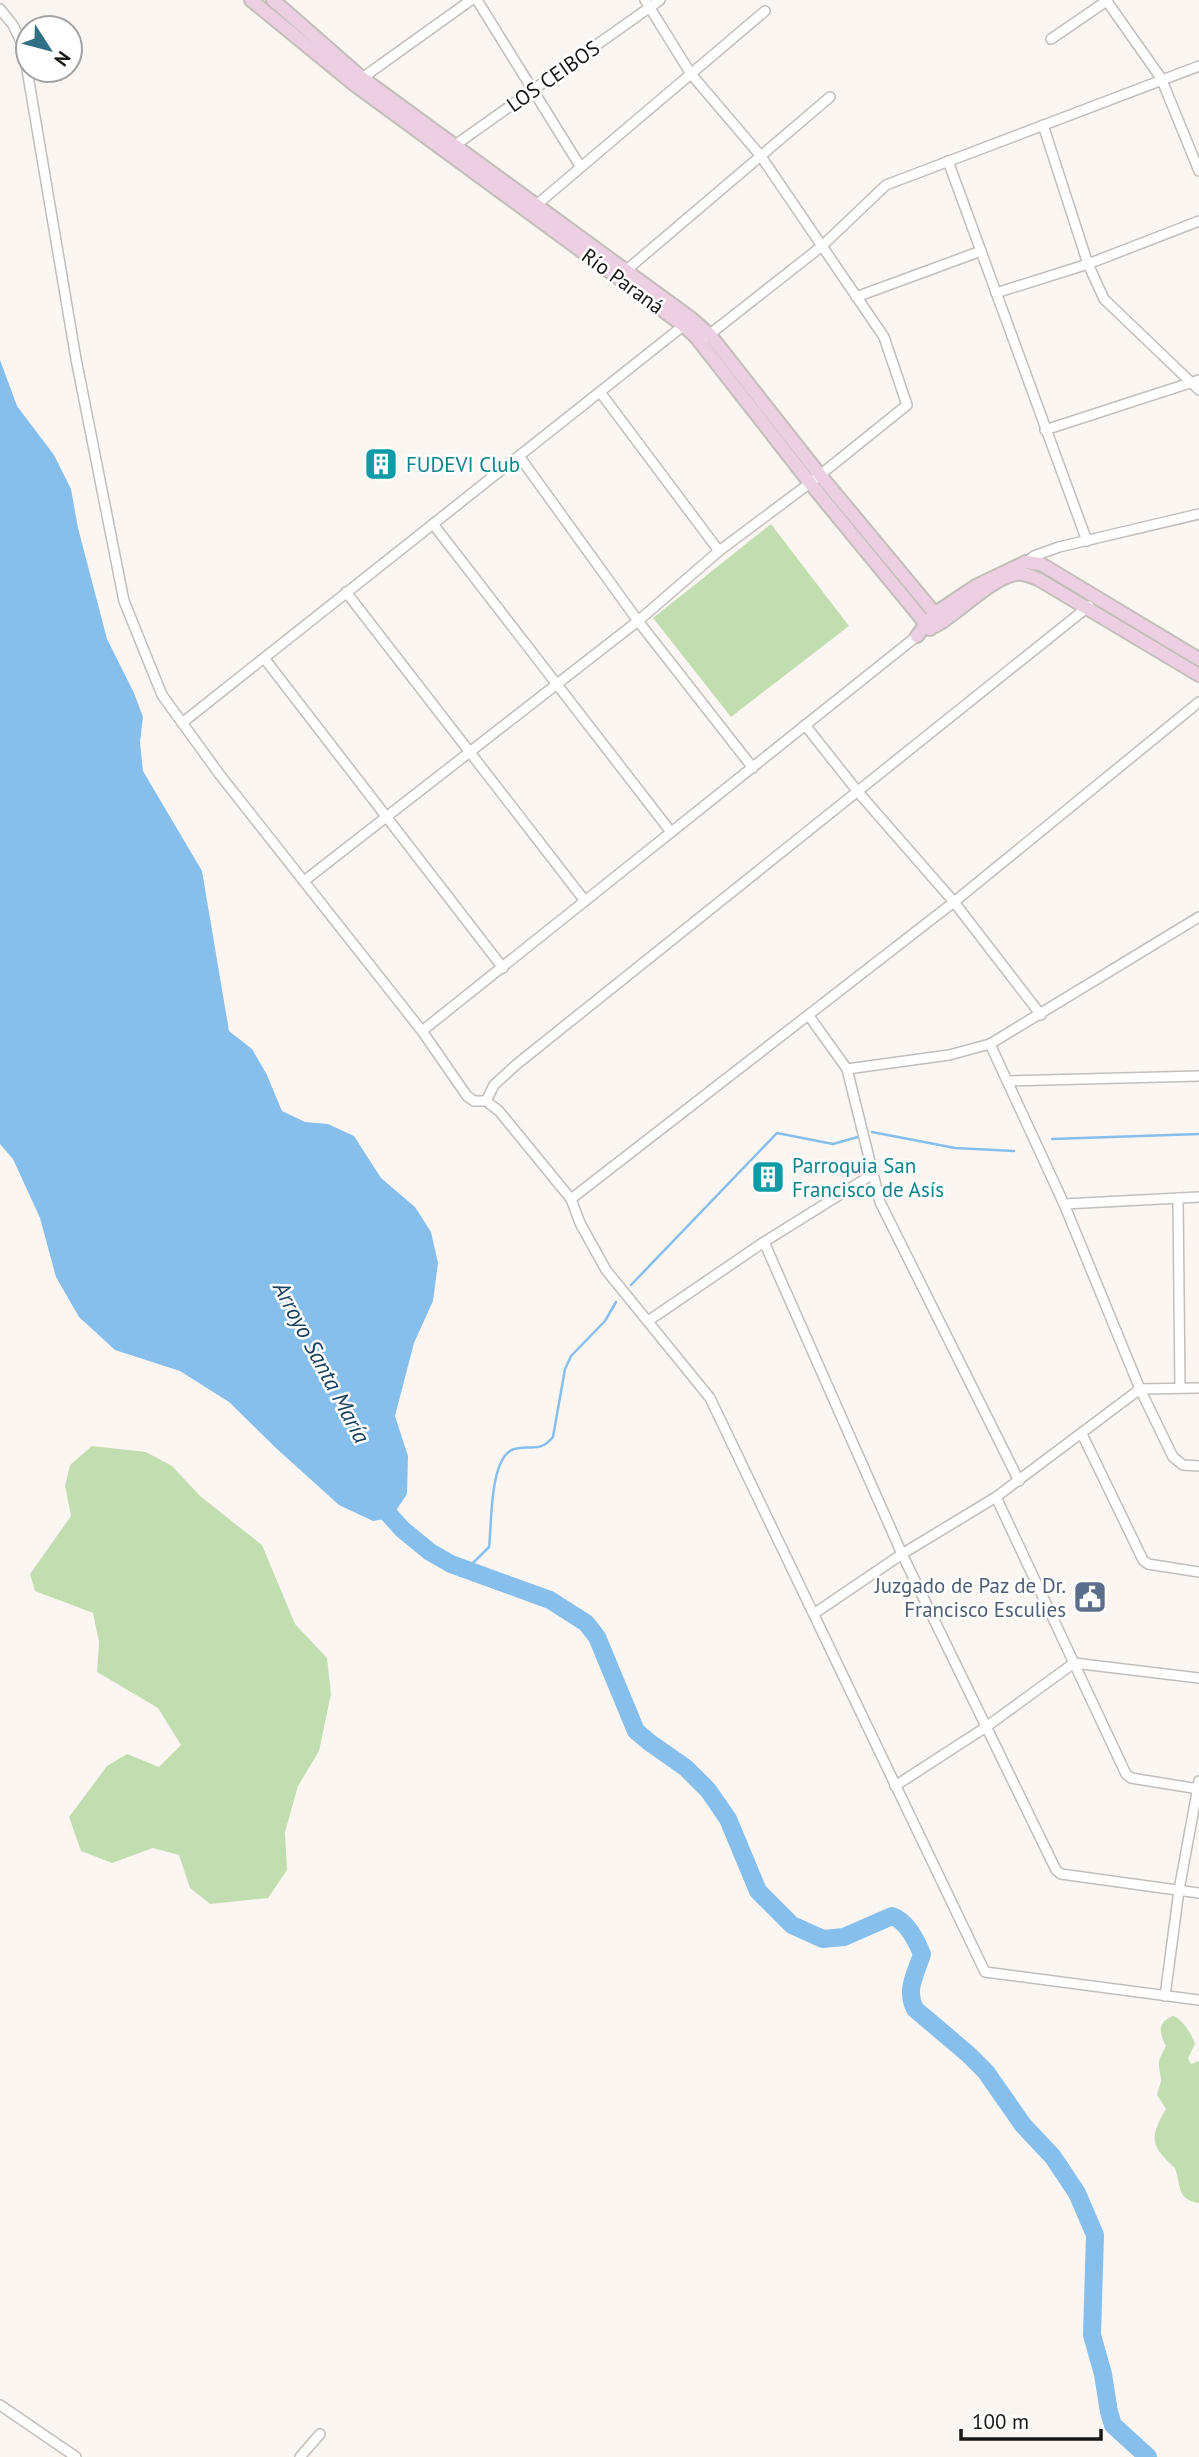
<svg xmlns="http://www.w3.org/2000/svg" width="1199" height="2457" font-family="'PT Sans',sans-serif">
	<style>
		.green { fill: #c2deb0 }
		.water { fill: #86bfec }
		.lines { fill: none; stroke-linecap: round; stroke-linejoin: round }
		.stream { stroke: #86bfec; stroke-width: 2.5 }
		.river { stroke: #86bfec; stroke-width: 18 }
		.street-casing { stroke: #c3beba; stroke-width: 12 }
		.secondary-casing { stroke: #c3beba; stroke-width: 16 }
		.street { stroke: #fff; stroke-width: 9 }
		.secondary { stroke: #eccfe1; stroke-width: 12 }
		.labels { text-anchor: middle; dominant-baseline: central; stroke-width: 5; stroke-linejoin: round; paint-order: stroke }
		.street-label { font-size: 21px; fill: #191716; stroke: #fff }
		.culture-label { font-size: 21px; fill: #0d838f; stroke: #fff; text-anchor: start }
		.service-label { font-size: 21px; fill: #4e5e75; stroke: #fff; text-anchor: end }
		.water-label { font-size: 23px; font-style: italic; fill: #16415f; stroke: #fff }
	</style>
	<rect width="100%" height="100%" fill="#fcf6f2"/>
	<!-- green -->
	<g class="green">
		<polygon points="771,524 849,626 731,717 653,618"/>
		<polygon points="92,1446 146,1452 172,1466 200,1496 262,1545 295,1624 327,1658 331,1694 319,1751 298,1786 285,1832 287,1870 268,1898 210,1904 190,1888 179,1855 153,1848 112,1863 81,1851 69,1817 107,1766 127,1754 159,1767 181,1745 158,1708 97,1672 99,1642 93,1613 35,1591 30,1574 71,1516 65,1486 70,1465"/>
		<path d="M1173 2016C1182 2019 1192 2034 1195 2044L1188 2058 1191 2064 1199 2061V2203C1176 2200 1181 2184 1175 2168 1150 2146 1149 2138 1166 2109L1157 2095C1158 2090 1161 2084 1161 2079 1158 2061 1157 2063 1166 2046 1159 2033 1157 2022 1173 2016Z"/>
	</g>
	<!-- water -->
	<polygon class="water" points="0,360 17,406 54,455 71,489 78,528 107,639 134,693 143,717 140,742 143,771 202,871 229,1031 252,1049 267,1075 282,1111 305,1122 328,1124 354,1136 381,1178 415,1207 431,1232 438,1263 433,1301 414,1343 395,1416 408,1456 407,1494 391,1518 373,1521 339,1505 277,1449 229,1402 180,1371 115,1350 79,1317 56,1277 40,1218 13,1159 0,1144"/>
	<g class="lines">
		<!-- stream -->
		<g class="stream">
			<polyline points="872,1132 955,1148 1014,1151"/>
			<polyline points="1052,1139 1199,1134"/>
			<polyline points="631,1285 777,1133 833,1144 858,1137"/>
			<path d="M467 1569 489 1547C492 1525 489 1457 514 1449 530 1444 539 1454 553 1437L565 1369 571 1356 605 1321 616 1302"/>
		</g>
		<!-- river -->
		<path class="river" d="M377 1501 402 1529 430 1552 451 1564 550 1600 586 1623 597 1637 636 1731 649 1742 686 1768 708 1790 728 1819 758 1891 792 1925 823 1939 844 1937 892 1916C907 1921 916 1940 922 1954 916 1974 905 1989 915 2009L968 2054 986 2072 1023 2125 1053 2157 1077 2193 1095 2235 1092 2335 1103 2374 1109 2412 1113 2425 1148 2457"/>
		<defs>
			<g id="street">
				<polyline points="477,0 580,166"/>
				<polyline points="1106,0 1161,78 1199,171"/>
				<polyline points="0,9 13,25 23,46 76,359 124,601 162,695 220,775 422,1031 467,1096 474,1101 486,1101 499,1111 571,1199 580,1223 606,1270 710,1398 985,1972 1199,2000"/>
				<polyline points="1051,39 1108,0"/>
				<polyline points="358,81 471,0"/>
				<polyline points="1043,125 1088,264 1104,299 1199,390"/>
				<polyline points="451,148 660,0"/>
				<polyline points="948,161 1087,541"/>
				<polyline points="534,207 765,11"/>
				<polyline points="623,273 830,97"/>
				<polyline points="996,293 1088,264 1199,221"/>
				<polyline points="856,297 981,251"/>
				<polyline points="705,338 822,246 886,185 1199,66"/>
				<polyline points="600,392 719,551"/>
				<polyline points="1045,430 1199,380"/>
				<polyline points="519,456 638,621 753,768"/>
				<polyline points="433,524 671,832"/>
				<polyline points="1026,562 1034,556 1059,547 1199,514"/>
				<polyline points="346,592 585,901"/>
				<polyline points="264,658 503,968"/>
				<polyline points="182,723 688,322"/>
				<polyline points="805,725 858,792 954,902 1041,1015"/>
				<polyline points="304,881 638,621 719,551 810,483 907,405 884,337 760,155 691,74 645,0"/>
				<polyline points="809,1016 847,1069 880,1202 1019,1481"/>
				<polyline points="422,1031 917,636"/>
				<polyline points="990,1044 1064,1204 1140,1389 1173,1457 1183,1465 1199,1466"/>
				<polyline points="847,1069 949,1055 990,1044 1199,917"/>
				<polyline points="1007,1081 1199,1076"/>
				<polyline points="486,1101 494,1085 517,1064 1089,606"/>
				<polyline points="1178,1198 1180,1388"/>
				<polyline points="571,1199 954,902 1199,702"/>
				<polyline points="1064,1204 1199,1197"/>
				<polyline points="764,1242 902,1554 1056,1870 1061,1874 1199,1893"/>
				<polyline points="648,1321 764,1242 873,1174"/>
				<polyline points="1082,1434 1143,1560 1148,1564 1199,1572"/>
				<polyline points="996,1497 1126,1774 1131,1778 1199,1789"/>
				<polyline points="815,1613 902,1554 996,1497 1140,1389 1199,1388"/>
				<polyline points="895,1786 986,1727 1074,1663 1199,1678"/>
				<polyline points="1165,1996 1179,1890 1199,1781"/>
				<polyline points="0,2405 76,2457"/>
				<polyline points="300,2457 320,2434"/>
			</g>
			<g id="secondary">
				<polyline points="251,0 355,85 684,326 696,337 810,483 930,629"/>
				<polyline points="273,0 361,77 692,319 710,335 820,475 942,622"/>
				<path d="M935 626C959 613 990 579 1016 574 1024 573 1030 576 1038 579L1199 675"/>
				<polyline points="917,636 934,614 976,586 1026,562 1041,564 1199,659"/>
			</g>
		</defs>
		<!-- street casing -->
		<use href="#street" class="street-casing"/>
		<!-- secondary casing -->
		<use href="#secondary" class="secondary-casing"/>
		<!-- street -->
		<use href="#street" class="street"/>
		<!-- secondary -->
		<use href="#secondary" class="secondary"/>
	</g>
	<!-- icons -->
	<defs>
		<symbol id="building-square" viewBox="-11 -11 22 22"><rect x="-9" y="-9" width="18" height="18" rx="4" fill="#0f9aa8" stroke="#fff"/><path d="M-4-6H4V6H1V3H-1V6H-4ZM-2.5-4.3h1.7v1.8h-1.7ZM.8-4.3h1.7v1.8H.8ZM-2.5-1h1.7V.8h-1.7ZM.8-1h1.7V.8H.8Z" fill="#fff"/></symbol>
		<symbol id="civic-square" viewBox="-11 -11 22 22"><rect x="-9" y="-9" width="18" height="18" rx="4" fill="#5c6f8a" stroke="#fff"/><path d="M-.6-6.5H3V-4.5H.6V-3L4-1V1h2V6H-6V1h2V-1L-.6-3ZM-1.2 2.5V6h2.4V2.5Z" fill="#fff"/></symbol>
	</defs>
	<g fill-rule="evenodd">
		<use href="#building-square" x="362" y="445" width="38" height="38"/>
		<use href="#building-square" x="749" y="1158" width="38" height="38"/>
		<use href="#civic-square" x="1071" y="1578" width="38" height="38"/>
	</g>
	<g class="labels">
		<!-- street labels -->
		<g class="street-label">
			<text transform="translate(553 76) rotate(-35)">LOS CEIBOS</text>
			<text transform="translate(623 281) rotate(36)">Río Paraná</text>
		</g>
		<!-- culture labels -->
		<g class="culture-label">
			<text x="406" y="464">FUDEVI Club</text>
			<text x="792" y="1165">Parroquia San<tspan x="792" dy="24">Francisco de Asís</tspan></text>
		</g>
		<!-- service labels -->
		<g class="service-label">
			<text x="1066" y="1585">Juzgado de Paz de Dr.<tspan x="1066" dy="24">Francisco Esculies</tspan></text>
		</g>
		<!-- water labels -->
		<g class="water-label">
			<text transform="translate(322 1362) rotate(62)">Arroyo Santa María</text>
		</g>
	</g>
	<!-- north arrow -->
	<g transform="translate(49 49) rotate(126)"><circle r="33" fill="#ffffff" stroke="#a3a2a2" stroke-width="2"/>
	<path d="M0-5L12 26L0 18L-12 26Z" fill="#306f84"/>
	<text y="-10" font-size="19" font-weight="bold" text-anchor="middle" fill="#191716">N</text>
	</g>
	<!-- scale -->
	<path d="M961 2429v10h140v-10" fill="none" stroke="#191716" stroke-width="3.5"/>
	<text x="972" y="2429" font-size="21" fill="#191716" stroke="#ffffff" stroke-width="5" paint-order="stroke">100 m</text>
</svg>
